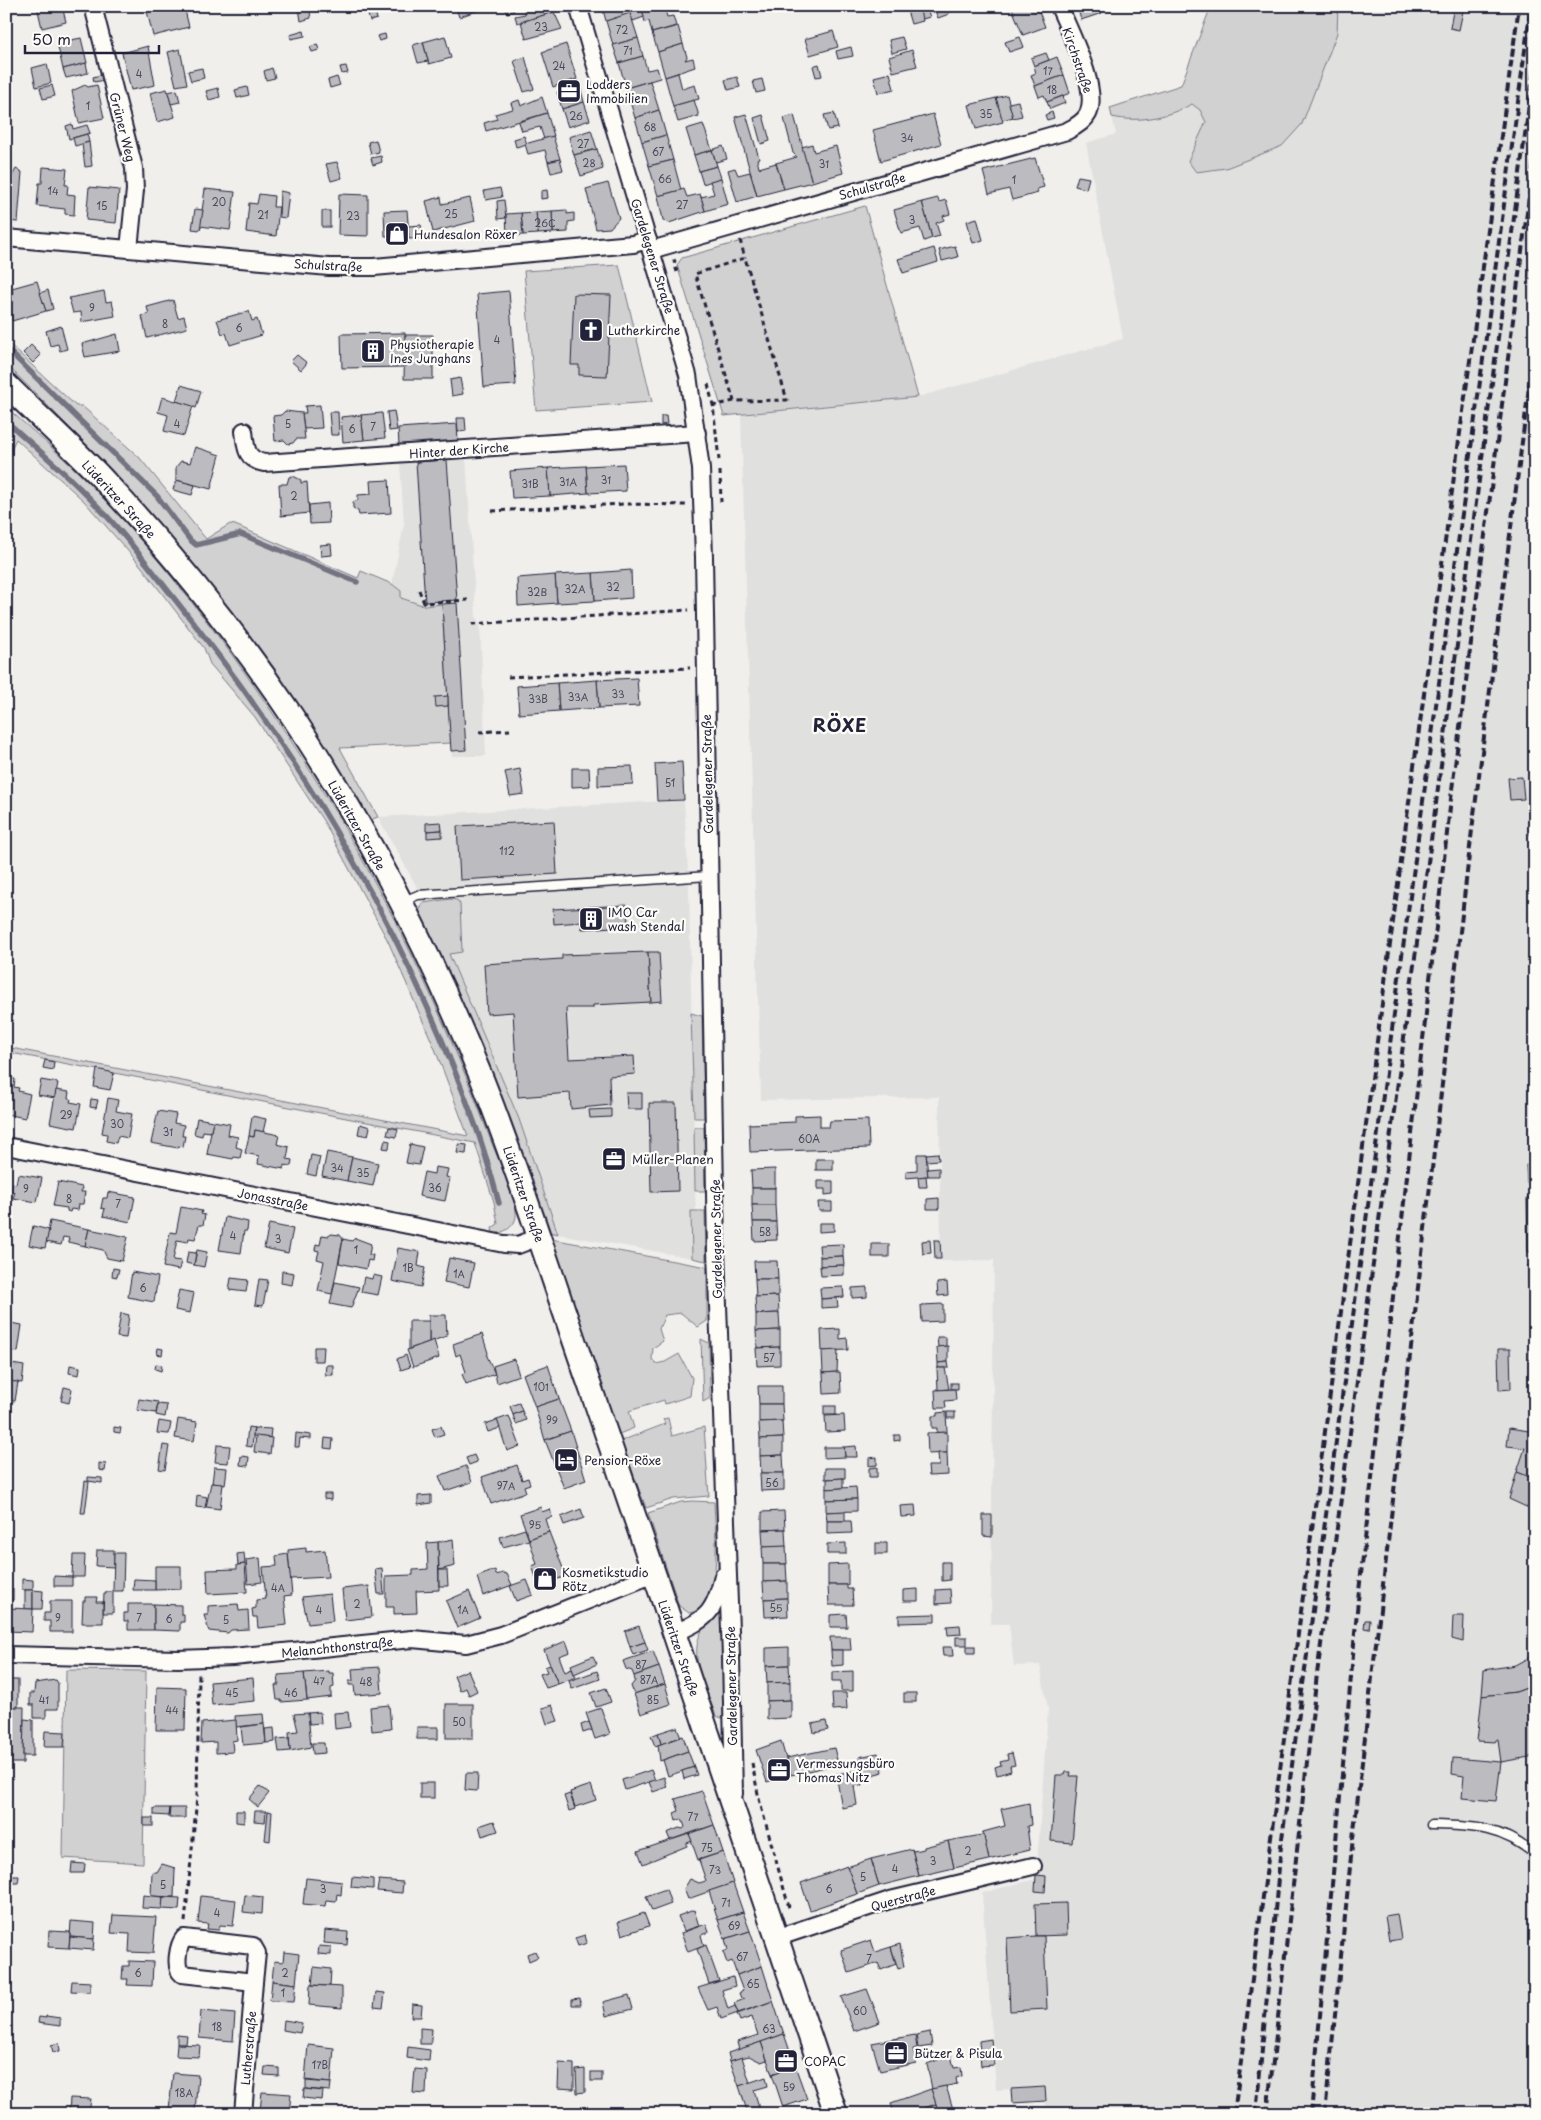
<svg xmlns="http://www.w3.org/2000/svg" width="1541" height="2120" font-family="'Playpen Sans',sans-serif">
	<style>
		.built { fill: #e0e0df }
		.green { fill: #d2d1d1; stroke: #7a7a86 }
		.lines { fill: none; stroke-linecap: round; stroke-linejoin: round }
		.stream { stroke: #737381; stroke-width: 5.5 }
		.building { fill: #bcbcc0; stroke: #22223b }
		.service-casing { stroke: #22223b; stroke-width: 11 }
		.minor-casing { stroke: #22223b; stroke-width: 20 }
		.secondary-casing { stroke: #22223b; stroke-width: 26 }
		.path { stroke: #22223b; stroke-width: 3; stroke-dasharray: 5 4; stroke-linecap: butt }
		.service { stroke: #fdfcf7; stroke-width: 8 }
		.minor { stroke: #fdfcf7; stroke-width: 16 }
		.secondary { stroke: #fdfcf7; stroke-width: 22 }
		.rail { stroke: #22223b; stroke-width: 4; stroke-dasharray: 8 4; stroke-linecap: butt }
		.labels { text-anchor: middle; dominant-baseline: central; stroke-width: 4.5; stroke-linejoin: round; paint-order: stroke }
		.number-label { font-size: 10px; fill: #48485c }
		.street-label { font-size: 12px; fill: #22223b; stroke: #fdfcf7 }
		.poi-label { font-size: 12px; fill: #22223b; stroke: #fdfcf7; text-anchor: start }
		.district-label { font-size: 18px; font-weight: bold; letter-spacing: 1px; fill: #22223b; stroke: #fdfcf7 }
	</style>
	<rect width="100%" height="100%" fill="#f0efec"/>
	<filter id="ink" filterUnits="userSpaceOnUse"><feTurbulence type="fractalNoise" baseFrequency=".02" numOctaves="2"/><feDisplacementMap in="SourceGraphic" scale="10" xChannelSelector="R" yChannelSelector="G"/><feConvolveMatrix kernelMatrix="1 2 1 2 8 2 1 2 1" color-interpolation-filters="sRGB"/></filter>
	<g filter="url(#ink)">
		<!-- built -->
		<g class="built">
			<polygon points="1243,6 1535,6 1535,2114 1047,2114 1044,2087 996,2090 982,1893 1036,1879 1048,1709 1040,1665 1014,1666 1009,1624 991,1624 994,1260 941,1261 939,1097 761,1100 741,415 918,397 1123,339 1086,143 1116,134 1110,108 1181,85"/>
			<polygon points="466,458 476,616 480,625 486,756 452,756 442,604 425,606 401,598 401,591 392,584 404,524 400,462"/>
			<polygon points="684,800 689,887 695,1191 696,1210 691,1211 692,1258 558,1234 519,1119 449,953 418,889 378,817"/>
		</g>
		<!-- green -->
		<g class="green">
			<path d="M1211 6H1338L1337 33 1302 124 1282 146 1226 168 1196 172 1188 161 1206 122 1200 110 1192 104C1167 117 1140 123 1112 117L1110 108 1181 85Z"/>
			<polygon points="865,206 918,397 724,416 677,265 682,258"/>
			<polygon points="619,265 652,402 536,410 524,271"/>
			<polygon points="6,341 76,406 82,406 139,457 206,539 230,524 235,525 358,578 361,571 392,584 401,591 401,598 425,606 442,604 451,743 340,748 378,817 367,821 192,563 112,470 6,364"/>
			<path d="M6 407C43 440 82 473 115 511 280 694 406 911 491 1141 498 1160 518 1199 516 1217 514 1228 503 1233 493 1234L492 1228 498 1224 494 1202 475 1143 6 1052V1047L468 1136 435 1049 388 941 324 822 255 717 210 664 204 648 141 566 84 501 16 439 12 447 6 477Z"/>
			<polygon points="450,899 457,900 460,904 462,952 449,954 519,1119 558,1234 549,1232 418,914 423,903"/>
			<polygon points="691,1013 702,1016 704,1118 694,1118"/>
			<polygon points="694,1127 704,1127 705,1191 695,1191"/>
			<polygon points="691,1211 705,1211 706,1261 692,1258"/>
			<polygon points="551,1239 707,1267 707,1321 698,1327 681,1313 665,1315 659,1329 663,1341 653,1348 652,1359 656,1364 665,1362 679,1354 692,1378 690,1396 665,1404 664,1400 629,1411 634,1428 619,1434"/>
			<polygon points="701,1339 709,1343 710,1398 703,1402"/>
			<polygon points="668,1418 672,1436 704,1427 709,1496 673,1499 646,1508 621,1441 665,1424 663,1419"/>
			<path d="M692 1501 714 1502C715 1533 723 1588 698 1611L689 1613 679 1606 648 1513 681 1502Z"/>
			<path d="M718 1613 723 1617 725 1716 722 1718 716 1716C703 1679 679 1642 718 1613Z"/>
			<polygon points="66,1670 146,1671 143,1863 63,1858"/>
		</g>
		<g class="lines">
			<!-- stream -->
			<g class="stream">
				<polyline points="6,348 157,496 190,540 196,545 241,534 357,582"/>
				<path d="M6 421C39 450 72 479 102 511 129 539 153 572 177 602 303 759 408 937 476 1127 485 1152 492 1178 499 1203"/>
			</g>
		</g>
		<!-- building -->
		<g class="building">
			<polygon points="37,6 62,6 66,22 42,28"/>
			<polygon points="184,6 189,27 153,36 146,7"/>
			<polygon points="309,6 311,18 301,21 299,8"/>
			<polygon points="460,6 471,6 473,12 459,17 456,8"/>
			<polygon points="471,6 494,6 473,12"/>
			<polygon points="504,6 512,6 514,11 507,13"/>
			<polygon points="523,6 553,6 554,12 517,23 515,16 525,14"/>
			<polygon points="602,6 631,6 633,13 606,21"/>
			<polygon points="641,6 655,6 642,10"/>
			<polygon points="655,6 664,6 667,17 673,16 676,26 652,33 649,21 645,22 642,10"/>
			<polygon points="919,6 923,21 911,24 906,7"/>
			<polygon points="919,6 932,6 927,9 930,17 922,19"/>
			<polygon points="933,6 946,6 949,14 938,18"/>
			<polygon points="1011,6 1037,6 1045,27 1023,35"/>
			<polygon points="1077,6 1100,6 1102,13 1081,20"/>
			<polygon points="1454,6 1464,6 1459,30 1450,28"/>
			<polygon points="375,10 377,19 370,21 367,12"/>
			<polygon points="642,10 644,17 633,21 630,13"/>
			<polygon points="554,12 562,29 526,39 521,22"/>
			<polygon points="630,13 638,38 613,45 606,21"/>
			<polygon points="678,26 683,44 658,52 652,33"/>
			<polygon points="304,31 305,36 291,39 290,35"/>
			<polygon points="833,31 838,47 810,55 805,39"/>
			<polygon points="385,34 386,39 379,41 377,36"/>
			<polygon points="445,36 451,58 429,64 423,42"/>
			<polygon points="902,37 906,49 892,53 889,40"/>
			<polygon points="1020,37 1024,47 1009,52 1005,42"/>
			<polygon points="81,38 87,63 63,69 57,43"/>
			<polygon points="638,38 643,56 619,63 613,45"/>
			<polygon points="423,42 428,61 418,63 413,45"/>
			<polygon points="317,44 319,50 312,52 310,47"/>
			<polygon points="566,44 577,79 553,87 542,52"/>
			<polygon points="683,44 687,57 685,60 693,58 695,67 665,77 658,52"/>
			<polygon points="148,46 155,85 131,90 122,53"/>
			<polygon points="851,47 853,56 838,59 836,51"/>
			<polygon points="180,49 187,84 176,86 168,52"/>
			<polygon points="912,50 917,66 893,72 889,57"/>
			<polygon points="1046,53 1049,60 1034,66 1031,58"/>
			<polygon points="643,56 647,70 657,68 660,78 626,88 619,63"/>
			<polygon points="525,57 534,89 524,92 514,61"/>
			<polygon points="1057,57 1064,75 1035,86 1031,75 1036,73 1034,66"/>
			<polygon points="86,63 88,73 66,78 63,69"/>
			<polygon points="47,64 51,83 36,87 32,68"/>
			<polygon points="819,64 822,76 816,77 813,66"/>
			<polygon points="346,66 348,73 342,74 340,67"/>
			<polygon points="202,68 204,78 191,81 188,71"/>
			<polygon points="272,68 275,78 266,80 264,71"/>
			<polygon points="678,73 682,89 695,85 699,99 673,106 665,77"/>
			<polygon points="890,73 894,89 878,93 874,77"/>
			<polygon points="104,74 105,80 94,82 93,77"/>
			<polygon points="1064,75 1070,93 1047,102 1044,95 1039,97 1035,86"/>
			<polygon points="337,77 340,85 330,88 328,80"/>
			<polygon points="737,77 740,87 728,90 725,80"/>
			<polygon points="762,79 765,91 756,93 753,81"/>
			<polygon points="650,81 659,110 635,118 626,88"/>
			<polygon points="52,85 55,96 43,99 40,88"/>
			<polygon points="85,85 88,87 97,85 104,118 79,123 72,91"/>
			<polygon points="580,86 584,102 562,109 557,92"/>
			<polygon points="247,87 249,95 237,98 235,90"/>
			<polygon points="218,88 220,97 209,100 206,91"/>
			<polygon points="167,89 175,117 157,122 150,93"/>
			<polygon points="177,90 180,102 171,104 168,92"/>
			<polygon points="1007,95 1013,117 1002,120 996,98"/>
			<polygon points="1063,96 1065,103 1050,109 1047,102"/>
			<polygon points="9,97 13,113 6,114 6,98"/>
			<polygon points="542,97 547,113 486,131 484,123 497,119 495,114 513,109 511,103 519,100 521,106"/>
			<polygon points="996,98 1003,122 976,129 969,105"/>
			<polygon points="694,100 699,116 678,122 673,106"/>
			<polygon points="1018,101 1022,116 1013,118 1009,103"/>
			<polygon points="584,102 590,120 568,127 562,109"/>
			<polygon points="659,110 666,135 642,142 635,118"/>
			<polygon points="1052,112 1054,118 1047,120 1045,115"/>
			<polygon points="547,113 554,136 544,139 540,127 522,131 519,122"/>
			<polygon points="834,113 838,128 828,130 824,115"/>
			<polygon points="746,114 759,158 757,159 759,168 776,163 784,189 757,196 735,117"/>
			<polygon points="933,114 941,144 881,161 873,130"/>
			<polygon points="763,115 770,141 761,144 754,118"/>
			<polygon points="794,115 812,182 784,189 776,163 797,157 793,153 784,118"/>
			<polygon points="72,124 73,129 87,125 90,133 69,139 66,126"/>
			<polygon points="703,124 712,150 694,155 686,129"/>
			<polygon points="591,130 597,149 574,155 569,137"/>
			<polygon points="87,134 89,142 75,146 73,138"/>
			<polygon points="666,135 673,160 649,166 642,142"/>
			<polygon points="524,136 527,144 516,147 514,139"/>
			<polygon points="553,136 560,159 548,162 545,150 528,154 525,144"/>
			<polygon points="376,140 379,152 371,154 368,142"/>
			<polygon points="89,142 92,166 85,167 82,144"/>
			<polygon points="812,144 814,152 836,146 843,173 812,182 802,147"/>
			<polygon points="723,146 727,159 716,162 712,150"/>
			<polygon points="597,149 603,169 581,176 574,155"/>
			<polygon points="712,150 717,166 699,171 694,155"/>
			<polygon points="381,156 382,162 373,165 371,158"/>
			<polygon points="1035,158 1044,187 1037,189 1038,193 1012,200 1009,189 989,194 983,171"/>
			<polygon points="560,159 563,170 551,173 548,162"/>
			<polygon points="673,160 681,190 658,196 649,166"/>
			<polygon points="337,162 342,178 331,181 326,164"/>
			<polygon points="717,166 721,178 703,184 699,171"/>
			<polygon points="43,167 67,169 65,185 68,185 67,194 75,195 74,215 65,214 65,209 37,206 39,183 42,183"/>
			<polygon points="735,168 738,175 750,172 757,196 737,202 728,170"/>
			<polygon points="16,169 22,172 18,222 6,221 6,176 12,176"/>
			<polygon points="1078,176 1089,178 1086,189 1075,186"/>
			<polygon points="721,178 728,204 705,211 701,197 714,194 710,181"/>
			<polygon points="608,183 619,218 610,228 596,229 586,189"/>
			<polygon points="89,187 119,190 116,223 86,220"/>
			<polygon points="500,188 502,197 486,200 484,191"/>
			<polygon points="205,189 235,192 230,230 200,226"/>
			<polygon points="684,189 687,197 700,194 705,211 669,223 663,220 658,196"/>
			<polygon points="547,190 548,198 541,199 541,191"/>
			<polygon points="280,191 289,193 286,218 279,217"/>
			<polygon points="259,194 274,196 273,207 279,207 276,236 246,232 249,203 257,204"/>
			<polygon points="339,194 368,195 368,236 338,235"/>
			<polygon points="441,197 442,204 470,198 475,221 433,232 426,201"/>
			<polygon points="938,198 939,202 946,200 950,214 943,216 944,220 936,223 940,236 932,238 922,202"/>
			<polygon points="504,200 506,218 498,219 497,201"/>
			<polygon points="922,202 932,238 924,241 920,228 901,233 894,210"/>
			<polygon points="195,209 203,210 200,230 192,229"/>
			<polygon points="407,210 409,235 385,236 384,211"/>
			<polygon points="567,210 567,214 574,213 574,221 568,222 568,232 553,233 552,211"/>
			<rect x="322" y="211" width="8" height="16"/>
			<polygon points="552,211 553,233 538,234 536,212"/>
			<polygon points="536,212 538,234 523,235 521,213"/>
			<polygon points="521,213 523,235 507,236 506,214"/>
			<polygon points="977,218 983,240 973,243 967,221"/>
			<polygon points="421,225 424,238 409,239 408,226"/>
			<polygon points="955,246 958,257 942,261 939,250"/>
			<polygon points="934,248 938,262 903,273 898,259"/>
			<polygon points="1529,269 1534,270 1533,279 1528,278"/>
			<polygon points="37,281 46,311 12,321 6,297 13,295 12,288"/>
			<polygon points="48,290 53,309 46,311 40,293"/>
			<polygon points="104,291 106,302 112,301 115,316 82,322 81,312 73,313 69,298"/>
			<polygon points="509,291 516,385 484,387 477,294"/>
			<polygon points="574,294 611,295 607,376 579,375 579,365 571,365"/>
			<polygon points="173,300 178,318 184,316 187,328 147,338 142,316 149,314 147,307"/>
			<polygon points="249,311 252,321 257,319 262,335 230,345 226,333 222,334 217,320"/>
			<polygon points="61,326 67,349 60,351 58,344 50,346 46,331"/>
			<polygon points="405,333 405,367 342,368 341,334"/>
			<polygon points="117,334 120,351 85,357 82,344"/>
			<polygon points="405,335 433,335 433,379 404,379"/>
			<polygon points="31,345 41,355 33,363 23,353"/>
			<polygon points="297,355 307,363 301,370 291,361"/>
			<polygon points="460,378 463,394 452,396 450,380"/>
			<polygon points="181,385 201,391 196,408 176,401"/>
			<polygon points="162,397 193,406 184,436 164,431 168,415 158,412"/>
			<polygon points="320,405 322,428 304,429 302,413 306,413 305,406"/>
			<polygon points="285,411 302,413 305,439 296,439 293,443 288,444 284,440 275,441 273,416 281,415"/>
			<polygon points="394,411 397,430 389,431 387,412"/>
			<polygon points="329,412 338,412 339,435 331,435"/>
			<polygon points="382,413 385,438 364,440 361,415"/>
			<polygon points="361,415 364,440 343,442 341,417"/>
			<polygon points="661,416 666,416 667,424 661,425"/>
			<polygon points="457,418 465,418 466,431 458,432"/>
			<polygon points="457,424 458,441 399,445 398,428"/>
			<polygon points="195,447 220,455 211,489 176,480 176,467 181,461 190,463"/>
			<polygon points="447,460 457,600 425,602 416,462"/>
			<polygon points="624,464 626,491 588,493 586,466"/>
			<polygon points="586,466 588,493 550,496 548,468"/>
			<polygon points="548,468 550,496 512,498 510,471"/>
			<polygon points="293,476 301,480 301,483 307,482 309,513 281,516 279,484 287,484 289,477"/>
			<polygon points="176,480 195,485 192,495 173,490"/>
			<polygon points="389,480 391,513 359,515 358,511 353,508 353,502 358,500 358,495 371,494 370,481"/>
			<polygon points="328,503 329,523 310,524 309,505"/>
			<polygon points="331,544 332,555 321,556 320,545"/>
			<polygon points="631,570 632,598 595,601 593,573"/>
			<polygon points="593,573 595,601 557,603 555,575"/>
			<polygon points="555,575 557,603 518,606 517,578"/>
			<polygon points="457,603 466,750 451,751 442,604"/>
			<polygon points="637,678 639,706 599,708 597,680"/>
			<polygon points="597,680 599,708 559,711 557,683"/>
			<polygon points="557,683 559,711 519,714 517,686"/>
			<polygon points="448,696 448,706 436,707 435,697"/>
			<polygon points="682,762 684,800 657,801 655,764"/>
			<polygon points="632,766 633,784 598,786 598,767"/>
			<polygon points="572,768 589,768 590,786 572,787"/>
			<polygon points="520,769 524,794 510,796 505,772"/>
			<polygon points="1522,777 1524,799 1510,800 1508,778"/>
			<polygon points="554,821 557,874 460,880 457,826"/>
			<polygon points="441,822 442,830 426,831 426,823"/>
			<polygon points="442,830 442,837 427,838 427,831"/>
			<polygon points="627,905 628,926 582,929 581,922 554,924 553,909"/>
			<polygon points="648,952 651,1002 593,1005 593,1008 566,1008 569,1059 634,1056 635,1074 609,1076 610,1105 571,1109 570,1093 518,1097 513,1012 487,1014 484,964 562,959 562,955"/>
			<polygon points="648,952 659,952 662,1001 651,1002"/>
			<polygon points="45,1060 54,1062 53,1070 43,1068"/>
			<polygon points="97,1069 114,1073 110,1090 94,1087"/>
			<polygon points="6,1078 15,1079 14,1087 19,1088 18,1091 30,1094 25,1118 6,1114"/>
			<polygon points="41,1080 58,1083 55,1098 38,1095"/>
			<polygon points="56,1090 69,1092 68,1098 71,1099 70,1102 81,1104 76,1128 50,1123"/>
			<polygon points="626,1093 642,1093 642,1109 627,1109"/>
			<polygon points="108,1098 118,1100 116,1111 132,1114 128,1138 118,1136 116,1143 106,1141 107,1134 102,1133"/>
			<polygon points="91,1099 98,1100 96,1108 90,1107"/>
			<polygon points="649,1103 676,1103 678,1191 651,1192"/>
			<polygon points="611,1109 611,1117 590,1118 589,1110"/>
			<polygon points="158,1111 176,1114 174,1123 184,1125 182,1136 185,1136 183,1147 178,1146 178,1148 151,1143"/>
			<polygon points="820,1115 820,1127 829,1127 830,1121 868,1120 869,1148 750,1152 749,1124 795,1122 795,1116"/>
			<polygon points="252,1116 266,1119 263,1132 255,1130 254,1137 249,1136"/>
			<polygon points="197,1118 213,1121 211,1132 203,1131 202,1136 194,1134"/>
			<polygon points="213,1121 230,1124 228,1135 238,1137 236,1147 242,1149 240,1158 234,1157 233,1159 207,1154"/>
			<polygon points="360,1124 370,1127 368,1136 358,1134"/>
			<polygon points="389,1127 398,1129 396,1137 387,1135"/>
			<polygon points="255,1130 279,1135 277,1144 289,1147 287,1159 292,1160 291,1166 284,1165 284,1169 258,1164 259,1156 245,1153 249,1136 254,1137"/>
			<polygon points="385,1140 390,1141 389,1149 383,1148"/>
			<polygon points="410,1144 423,1147 419,1165 406,1163"/>
			<polygon points="459,1144 467,1145 466,1154 457,1153"/>
			<polygon points="327,1152 352,1157 347,1181 322,1176"/>
			<polygon points="938,1153 939,1160 927,1161 926,1154"/>
			<polygon points="917,1154 926,1154 928,1176 906,1178 906,1171 917,1170"/>
			<polygon points="311,1155 320,1157 316,1176 307,1174"/>
			<polygon points="352,1157 378,1163 373,1186 347,1181"/>
			<rect x="816" y="1159" width="17" height="11"/>
			<polygon points="1526,1165 1535,1165 1535,1184 1527,1184"/>
			<polygon points="435,1167 448,1169 446,1177 450,1178 445,1201 419,1196 424,1172 434,1174"/>
			<polygon points="939,1168 939,1176 928,1176 927,1169"/>
			<polygon points="775,1169 775,1188 752,1188 751,1170"/>
			<polygon points="18,1174 42,1178 37,1202 13,1198 15,1192 11,1191 12,1183 16,1184"/>
			<polygon points="926,1176 927,1187 919,1187 918,1177"/>
			<polygon points="818,1181 833,1181 833,1194 825,1195 825,1189 818,1189"/>
			<polygon points="58,1182 82,1187 81,1192 85,1192 83,1204 79,1204 78,1210 71,1209 70,1212 67,1211 67,1208 53,1206"/>
			<rect x="752" y="1188" width="23" height="17"/>
			<polygon points="108,1192 135,1197 130,1222 103,1216 105,1209 101,1208 103,1198 107,1198"/>
			<polygon points="1527,1197 1535,1197 1535,1251 1528,1252"/>
			<polygon points="939,1198 939,1209 927,1209 927,1199"/>
			<polygon points="818,1202 832,1202 832,1211 819,1211"/>
			<polygon points="752,1205 775,1205 776,1222 753,1222"/>
			<polygon points="181,1207 202,1211 201,1214 205,1215 203,1225 199,1225 195,1239 189,1238 188,1242 177,1240 173,1260 181,1261 179,1270 163,1267 170,1232 176,1233"/>
			<polygon points="225,1217 248,1222 247,1231 244,1231 241,1253 219,1250"/>
			<polygon points="50,1221 89,1229 85,1246 68,1242 69,1238 63,1237 61,1245 46,1242"/>
			<polygon points="753,1222 776,1222 777,1240 754,1241"/>
			<polygon points="819,1223 834,1223 834,1231 819,1232"/>
			<polygon points="269,1224 293,1229 288,1253 264,1248"/>
			<polygon points="33,1226 49,1230 45,1248 29,1245"/>
			<polygon points="89,1229 128,1237 122,1261 107,1258 103,1250 85,1246"/>
			<polygon points="331,1234 340,1235 343,1239 332,1294 318,1291 324,1261 317,1259 319,1251 315,1250 316,1244 320,1245 322,1235 329,1236"/>
			<polygon points="355,1238 371,1244 369,1255 373,1255 372,1261 368,1260 366,1269 339,1263 343,1239 352,1241"/>
			<polygon points="930,1240 931,1253 923,1254 922,1241"/>
			<polygon points="934,1240 940,1240 941,1259 935,1259"/>
			<polygon points="843,1244 843,1256 820,1257 819,1245"/>
			<rect x="872" y="1244" width="17" height="13"/>
			<polygon points="398,1248 420,1252 418,1266 425,1268 421,1287 392,1281"/>
			<polygon points="197,1250 207,1252 204,1267 194,1265"/>
			<polygon points="188,1252 196,1253 194,1265 186,1263"/>
			<polygon points="843,1256 844,1265 820,1266 820,1257"/>
			<polygon points="449,1258 474,1263 469,1287 444,1282"/>
			<polygon points="754,1261 777,1261 778,1279 755,1279"/>
			<polygon points="844,1265 844,1275 821,1276 820,1266"/>
			<polygon points="1528,1265 1535,1265 1535,1318 1529,1318"/>
			<polygon points="113,1268 119,1269 117,1277 112,1276"/>
			<polygon points="282,1271 294,1273 292,1285 281,1283"/>
			<polygon points="132,1272 158,1277 154,1302 128,1297"/>
			<polygon points="373,1275 382,1277 378,1295 361,1292 364,1277 372,1279"/>
			<polygon points="231,1278 248,1280 246,1292 229,1290"/>
			<polygon points="259,1279 268,1280 263,1306 255,1305"/>
			<polygon points="755,1279 778,1279 778,1296 756,1297"/>
			<polygon points="335,1282 359,1287 351,1308 330,1304"/>
			<polygon points="947,1282 948,1295 938,1296 937,1283"/>
			<polygon points="843,1287 844,1297 821,1299 820,1288"/>
			<polygon points="867,1287 867,1297 852,1298 852,1288"/>
			<polygon points="179,1290 194,1293 190,1313 175,1310"/>
			<polygon points="778,1296 779,1313 756,1314 755,1297"/>
			<polygon points="837,1298 838,1307 821,1308 821,1299"/>
			<polygon points="943,1304 943,1321 922,1322 921,1305"/>
			<polygon points="121,1313 129,1315 126,1338 117,1337"/>
			<polygon points="779,1313 780,1330 756,1331 756,1314"/>
			<polygon points="429,1315 446,1315 447,1336 429,1342"/>
			<polygon points="6,1318 11,1318 10,1323 22,1325 18,1352 6,1350"/>
			<polygon points="409,1321 429,1321 429,1342 409,1349"/>
			<polygon points="840,1329 840,1339 847,1338 848,1350 822,1351 821,1330"/>
			<polygon points="1529,1329 1535,1329 1535,1363 1530,1363"/>
			<polygon points="780,1330 780,1347 757,1348 756,1331"/>
			<polygon points="482,1334 488,1353 487,1356 495,1374 466,1384 462,1374 466,1372 460,1354 456,1356 453,1344"/>
			<polygon points="937,1337 946,1337 946,1346 938,1347"/>
			<polygon points="434,1340 439,1358 413,1367 407,1350"/>
			<polygon points="948,1346 948,1362 938,1363 937,1347"/>
			<polygon points="314,1347 324,1347 323,1361 314,1361"/>
			<polygon points="780,1347 780,1365 757,1366 756,1348"/>
			<polygon points="158,1348 163,1349 162,1355 157,1354"/>
			<polygon points="1498,1349 1510,1349 1511,1389 1499,1390"/>
			<polygon points="838,1350 837,1372 823,1373 822,1351"/>
			<polygon points="406,1355 410,1367 401,1370 397,1359"/>
			<polygon points="514,1359 519,1375 497,1383 493,1366"/>
			<polygon points="948,1362 949,1368 938,1368 938,1363"/>
			<polygon points="6,1363 24,1366 22,1383 6,1381"/>
			<polygon points="156,1364 162,1365 161,1371 155,1369"/>
			<polygon points="70,1365 80,1367 79,1375 69,1373"/>
			<polygon points="326,1365 333,1365 333,1375 325,1375"/>
			<polygon points="548,1365 559,1399 535,1407 523,1374"/>
			<polygon points="937,1368 945,1368 949,1389 938,1390"/>
			<polygon points="837,1372 840,1372 841,1393 824,1394 823,1373"/>
			<polygon points="6,1381 18,1382 15,1401 6,1400"/>
			<rect x="951" y="1383" width="7" height="6"/>
			<polygon points="758,1386 782,1386 782,1404 759,1404"/>
			<polygon points="64,1387 72,1389 69,1403 61,1401"/>
			<polygon points="955,1389 956,1400 945,1401 946,1408 936,1408 935,1390"/>
			<polygon points="139,1399 158,1402 156,1413 137,1410"/>
			<polygon points="559,1399 571,1431 545,1440 535,1407"/>
			<polygon points="519,1403 522,1411 513,1415 510,1406"/>
			<polygon points="158,1404 167,1405 165,1417 156,1415"/>
			<polygon points="759,1404 782,1404 783,1421 759,1422"/>
			<rect x="824" y="1406" width="12" height="9"/>
			<polygon points="522,1411 526,1420 516,1424 513,1415"/>
			<polygon points="946,1412 947,1432 937,1433 937,1428 932,1428 932,1416 937,1416 937,1413"/>
			<rect x="947" y="1412" width="8" height="6"/>
			<polygon points="1535,1413 1535,1479 1517,1472 1525,1448 1507,1446 1509,1428 1529,1431"/>
			<polygon points="844,1415 845,1431 826,1432 825,1416"/>
			<polygon points="509,1416 520,1446 507,1451 497,1420"/>
			<polygon points="178,1419 197,1422 194,1441 175,1438"/>
			<polygon points="497,1420 500,1428 488,1432 485,1424"/>
			<polygon points="159,1421 171,1423 169,1434 157,1433"/>
			<polygon points="782,1421 783,1438 760,1439 759,1422"/>
			<polygon points="441,1426 444,1434 435,1437 432,1429"/>
			<polygon points="114,1427 121,1428 120,1433 114,1432"/>
			<polygon points="248,1427 254,1428 252,1447 246,1446"/>
			<polygon points="254,1428 271,1429 270,1438 253,1436"/>
			<polygon points="571,1431 586,1480 564,1488 545,1440"/>
			<polygon points="947,1432 947,1453 928,1454 927,1433"/>
			<polygon points="296,1433 311,1435 311,1439 300,1438 299,1447 295,1447"/>
			<polygon points="894,1435 900,1435 900,1440 894,1441"/>
			<polygon points="256,1436 272,1438 270,1454 254,1452"/>
			<polygon points="325,1438 333,1439 332,1449 324,1448"/>
			<polygon points="783,1438 783,1455 760,1456 760,1439"/>
			<polygon points="163,1445 169,1446 165,1470 159,1469"/>
			<polygon points="217,1445 230,1446 228,1463 215,1462"/>
			<polygon points="856,1446 857,1457 845,1457 844,1447"/>
			<polygon points="824,1447 844,1447 845,1457 824,1458"/>
			<polygon points="938,1453 947,1453 948,1475 929,1476 928,1466 939,1466"/>
			<polygon points="474,1455 477,1462 469,1465 466,1458"/>
			<polygon points="783,1455 784,1473 761,1473 760,1456"/>
			<polygon points="241,1456 249,1457 248,1466 240,1465"/>
			<polygon points="877,1457 877,1465 869,1466 869,1458"/>
			<polygon points="99,1463 106,1464 105,1471 99,1470"/>
			<polygon points="517,1465 522,1480 528,1478 530,1484 524,1486 526,1492 491,1504 482,1477"/>
			<polygon points="466,1466 472,1482 445,1491 439,1476"/>
			<polygon points="214,1467 227,1468 225,1485 212,1483"/>
			<polygon points="877,1467 877,1477 869,1477 869,1468"/>
			<polygon points="825,1468 845,1468 845,1478 825,1479"/>
			<polygon points="1517,1472 1535,1479 1535,1511 1509,1499"/>
			<polygon points="760,1473 784,1473 784,1490 761,1491"/>
			<polygon points="88,1477 102,1478 102,1483 88,1481"/>
			<polygon points="843,1478 843,1488 827,1489 827,1479"/>
			<polygon points="85,1481 89,1482 85,1513 81,1513"/>
			<polygon points="211,1483 223,1484 220,1509 206,1507"/>
			<polygon points="856,1487 857,1499 826,1500 826,1489"/>
			<polygon points="324,1494 331,1494 331,1500 324,1499"/>
			<polygon points="197,1495 207,1497 205,1508 196,1507"/>
			<polygon points="431,1495 431,1503 418,1505 418,1496"/>
			<polygon points="857,1499 857,1511 826,1512 826,1500"/>
			<polygon points="915,1505 916,1516 901,1517 900,1506"/>
			<polygon points="541,1507 542,1512 550,1509 552,1517 545,1519 549,1532 529,1539 520,1514"/>
			<polygon points="581,1509 584,1518 564,1525 561,1517"/>
			<polygon points="784,1511 785,1529 762,1530 762,1512"/>
			<polygon points="845,1511 845,1521 827,1521 826,1512"/>
			<polygon points="983,1515 992,1515 992,1537 983,1536"/>
			<polygon points="827,1521 851,1521 852,1533 827,1534"/>
			<polygon points="525,1529 529,1540 503,1547 500,1537"/>
			<polygon points="785,1529 786,1547 763,1547 762,1530"/>
			<polygon points="549,1532 566,1576 539,1586 532,1566 537,1564 529,1539"/>
			<polygon points="453,1539 455,1566 439,1570 438,1542"/>
			<polygon points="438,1542 439,1590 416,1591 417,1613 394,1614 394,1607 386,1607 386,1576 413,1575 413,1570 428,1569 427,1543"/>
			<polygon points="846,1543 846,1554 827,1554 827,1544"/>
			<rect x="876" y="1543" width="11" height="11"/>
			<polygon points="762,1547 786,1546 787,1564 763,1564"/>
			<polygon points="306,1548 306,1552 325,1550 328,1577 290,1579 288,1550"/>
			<polygon points="97,1550 114,1550 114,1567 96,1566"/>
			<polygon points="114,1553 124,1553 123,1591 113,1591"/>
			<polygon points="244,1553 245,1564 238,1565 237,1554"/>
			<polygon points="288,1554 292,1595 284,1596 287,1625 258,1628 257,1617 253,1617 252,1609 256,1608 256,1600 266,1599 263,1567 277,1566 276,1556"/>
			<polygon points="73,1555 85,1555 84,1577 72,1577"/>
			<polygon points="260,1558 262,1582 248,1584 246,1560"/>
			<polygon points="942,1562 950,1562 950,1580 942,1581"/>
			<polygon points="245,1564 247,1592 208,1594 207,1570 237,1569 237,1565"/>
			<polygon points="763,1564 786,1564 787,1581 763,1582"/>
			<polygon points="848,1564 848,1585 828,1585 828,1565"/>
			<polygon points="155,1566 181,1566 181,1589 155,1590"/>
			<polygon points="382,1568 384,1594 378,1594 375,1569"/>
			<polygon points="439,1570 447,1570 448,1586 439,1586"/>
			<polygon points="495,1570 496,1575 503,1573 507,1574 512,1585 483,1596 477,1577"/>
			<polygon points="54,1576 72,1577 72,1586 54,1586"/>
			<polygon points="22,1579 33,1580 33,1590 22,1590"/>
			<polygon points="134,1579 155,1580 155,1590 133,1590"/>
			<polygon points="527,1580 533,1595 516,1601 510,1586"/>
			<polygon points="787,1581 787,1598 764,1599 763,1582"/>
			<polygon points="828,1585 847,1585 847,1589 852,1589 853,1605 829,1605"/>
			<polygon points="369,1586 372,1617 345,1620 342,1589"/>
			<polygon points="6,1589 13,1589 13,1600 6,1599"/>
			<polygon points="918,1589 918,1601 903,1601 903,1590"/>
			<polygon points="950,1589 951,1603 936,1604 936,1590"/>
			<rect x="25" y="1590" width="8" height="19"/>
			<polygon points="33,1590 43,1591 42,1609 33,1609"/>
			<polygon points="469,1591 480,1618 457,1628 446,1601"/>
			<polygon points="106,1592 113,1592 113,1613 103,1613 104,1594 106,1594"/>
			<polygon points="330,1594 333,1621 308,1624 302,1597"/>
			<polygon points="85,1597 97,1597 96,1602 103,1602 103,1623 82,1623 83,1601 85,1601"/>
			<polygon points="787,1598 788,1616 765,1617 764,1599"/>
			<polygon points="50,1601 72,1601 72,1632 50,1632 50,1621 44,1621 44,1613 50,1613"/>
			<polygon points="128,1604 154,1604 154,1630 128,1630 128,1621 124,1621 124,1613 128,1613"/>
			<polygon points="154,1604 181,1605 181,1614 184,1614 184,1622 180,1622 180,1631 154,1630"/>
			<polygon points="238,1604 239,1611 248,1610 249,1629 231,1630 228,1633 209,1631 204,1615 208,1615 208,1606"/>
			<polygon points="8,1608 33,1609 32,1632 7,1631"/>
			<polygon points="846,1614 847,1627 830,1627 830,1615"/>
			<polygon points="935,1614 935,1622 899,1623 899,1615"/>
			<polygon points="1453,1616 1464,1616 1463,1642 1452,1639"/>
			<polygon points="1365,1620 1370,1620 1369,1629 1364,1628"/>
			<polygon points="960,1625 961,1634 948,1635 947,1626"/>
			<polygon points="639,1626 645,1642 630,1647 625,1631"/>
			<polygon points="830,1637 850,1637 851,1650 831,1650"/>
			<rect x="956" y="1637" width="11" height="8"/>
			<polygon points="566,1641 570,1652 559,1656 565,1672 572,1669 576,1677 558,1684 544,1650"/>
			<polygon points="645,1642 648,1650 633,1655 630,1647"/>
			<rect x="967" y="1646" width="8" height="7"/>
			<polygon points="789,1647 789,1665 766,1666 766,1648"/>
			<polygon points="942,1647 952,1647 953,1656 943,1656"/>
			<polygon points="831,1650 843,1650 843,1665 832,1666"/>
			<polygon points="653,1651 659,1667 634,1676 632,1671 626,1669 623,1661"/>
			<polygon points="1535,1654 1535,1685 1516,1692 1482,1696 1484,1670 1515,1665"/>
			<polygon points="593,1656 597,1664 574,1674 571,1665"/>
			<polygon points="550,1665 558,1684 546,1688 540,1674 547,1672 545,1667"/>
			<polygon points="789,1665 790,1682 767,1683 766,1666"/>
			<polygon points="380,1667 382,1693 355,1695 354,1685 349,1685 349,1681 353,1681 352,1669"/>
			<polygon points="659,1667 665,1684 634,1694 631,1686 635,1681 634,1676"/>
			<polygon points="468,1670 477,1691 469,1695 466,1688 460,1691 454,1676"/>
			<polygon points="329,1671 329,1673 333,1673 334,1687 331,1688 331,1697 307,1700 304,1673"/>
			<polygon points="597,1671 600,1679 572,1689 569,1681"/>
			<polygon points="853,1671 853,1691 841,1691 841,1681 832,1681 832,1672"/>
			<polygon points="304,1673 307,1700 281,1702 281,1700 277,1700 275,1685 279,1685 278,1675"/>
			<polygon points="253,1678 255,1701 212,1705 210,1682"/>
			<rect x="6" y="1680" width="12" height="27"/>
			<polygon points="56,1680 58,1683 58,1709 46,1709 46,1718 34,1718 34,1705 30,1705 30,1693 34,1693 35,1683"/>
			<polygon points="790,1682 790,1700 767,1701 767,1683"/>
			<polygon points="665,1684 671,1704 641,1714 634,1694"/>
			<polygon points="1535,1685 1535,1756 1501,1762 1498,1740 1496,1740 1495,1742 1477,1741 1482,1696 1516,1692"/>
			<polygon points="157,1687 186,1688 185,1730 156,1730"/>
			<polygon points="606,1688 611,1702 596,1707 591,1693"/>
			<polygon points="832,1693 846,1693 847,1709 833,1710"/>
			<rect x="904" y="1693" width="12" height="9"/>
			<polygon points="767,1701 791,1700 791,1718 767,1719"/>
			<rect x="446" y="1704" width="27" height="34"/>
			<polygon points="389,1705 391,1729 372,1731 370,1707"/>
			<polygon points="552,1705 558,1721 547,1724 542,1708"/>
			<polygon points="13,1707 24,1707 23,1763 11,1763 12,1732 14,1732"/>
			<polygon points="601,1708 610,1734 595,1739 586,1713"/>
			<polygon points="320,1712 321,1723 309,1724 308,1713"/>
			<polygon points="348,1712 350,1727 335,1729 334,1713"/>
			<polygon points="308,1713 311,1747 290,1751 289,1732 298,1731 294,1714"/>
			<polygon points="263,1714 264,1724 236,1727 235,1716"/>
			<polygon points="24,1719 33,1720 33,1756 23,1756"/>
			<polygon points="236,1720 237,1740 232,1741 233,1752 216,1753 216,1742 201,1743 202,1723"/>
			<polygon points="826,1721 828,1730 814,1733 812,1724"/>
			<polygon points="589,1722 592,1730 583,1733 581,1725"/>
			<polygon points="264,1724 266,1743 243,1745 241,1727"/>
			<rect x="417" y="1727" width="21" height="12"/>
			<polygon points="677,1727 681,1737 661,1744 658,1733"/>
			<polygon points="274,1728 275,1742 266,1743 265,1729"/>
			<polygon points="45,1731 65,1732 64,1747 44,1747"/>
			<polygon points="658,1733 661,1744 655,1746 651,1736"/>
			<polygon points="683,1736 688,1751 660,1761 658,1745"/>
			<polygon points="289,1738 290,1751 279,1752 277,1739"/>
			<polygon points="781,1741 790,1774 767,1782 756,1750"/>
			<polygon points="312,1743 324,1743 325,1753 313,1754"/>
			<polygon points="834,1748 838,1764 791,1775 787,1758"/>
			<polygon points="688,1751 694,1767 668,1776 663,1760"/>
			<polygon points="878,1753 883,1772 864,1777 859,1757"/>
			<polygon points="1012,1753 1015,1765 1010,1766 1011,1771 997,1775 995,1767 1001,1765 1000,1762 1008,1760 1007,1754"/>
			<polygon points="1453,1758 1501,1762 1496,1801 1462,1798 1464,1776 1452,1774"/>
			<polygon points="694,1767 697,1775 684,1779 682,1771"/>
			<polygon points="651,1770 655,1780 625,1790 622,1780"/>
			<polygon points="859,1770 862,1785 854,1786 857,1805 842,1808 836,1774"/>
			<polygon points="1066,1772 1071,1772 1070,1776 1078,1776 1072,1843 1051,1841 1056,1775 1065,1775"/>
			<polygon points="466,1773 478,1773 477,1791 465,1790"/>
			<polygon points="664,1777 667,1787 653,1792 649,1782"/>
			<rect x="420" y="1783" width="14" height="15"/>
			<polygon points="591,1785 596,1800 575,1807 570,1792"/>
			<polygon points="260,1786 269,1793 258,1807 249,1799"/>
			<polygon points="702,1791 714,1825 670,1840 667,1833 679,1828 683,1829 685,1827 682,1819 676,1821 674,1813 679,1811 675,1799"/>
			<polygon points="570,1794 575,1809 569,1811 564,1796"/>
			<polygon points="1029,1803 1031,1825 1027,1826 1030,1850 989,1860 983,1832 1005,1826 1001,1809"/>
			<polygon points="154,1808 170,1808 169,1816 154,1815"/>
			<polygon points="170,1808 185,1808 185,1818 169,1818"/>
			<polygon points="236,1811 244,1811 244,1823 236,1822"/>
			<polygon points="255,1811 266,1811 265,1822 254,1821"/>
			<polygon points="268,1811 272,1812 270,1841 265,1840"/>
			<rect x="144" y="1818" width="9" height="8"/>
			<polygon points="494,1821 498,1831 482,1836 479,1826"/>
			<polygon points="714,1825 723,1852 698,1860 689,1834"/>
			<polygon points="983,1832 989,1860 954,1868 948,1841 982,1835"/>
			<polygon points="689,1834 692,1841 687,1843 687,1846 643,1864 638,1851"/>
			<polygon points="948,1841 954,1868 919,1876 912,1849 913,1851 924,1849 924,1847"/>
			<polygon points="912,1849 919,1876 879,1886 871,1859"/>
			<polygon points="723,1852 733,1883 688,1899 684,1889 690,1879 699,1883 706,1881 699,1860"/>
			<polygon points="871,1859 879,1886 857,1894 847,1867"/>
			<polygon points="72,1863 85,1864 84,1873 71,1873"/>
			<polygon points="162,1864 175,1868 174,1897 151,1896 152,1872 157,1872"/>
			<polygon points="847,1866 857,1894 810,1910 801,1883"/>
			<polygon points="1036,1875 1046,1876 1045,1892 1035,1891"/>
			<polygon points="9,1876 19,1876 18,1883 8,1883"/>
			<polygon points="352,1877 373,1879 373,1889 351,1887"/>
			<polygon points="306,1878 342,1882 341,1895 337,1894 336,1901 326,1900 325,1906 303,1904"/>
			<polygon points="379,1880 403,1882 402,1893 377,1891"/>
			<polygon points="733,1883 743,1912 718,1920 709,1891"/>
			<polygon points="666,1889 671,1904 652,1911 646,1896"/>
			<polygon points="143,1895 163,1897 162,1909 142,1908"/>
			<polygon points="245,1895 263,1897 262,1914 243,1912"/>
			<polygon points="201,1896 236,1900 233,1926 220,1925 219,1930 207,1929 208,1924 198,1923"/>
			<polygon points="163,1897 180,1898 179,1910 162,1909"/>
			<polygon points="1066,1903 1067,1935 1036,1936 1035,1904"/>
			<polygon points="694,1910 699,1926 684,1931 678,1916"/>
			<polygon points="743,1912 750,1931 725,1939 718,1920"/>
			<polygon points="644,1913 649,1926 622,1935 618,1922"/>
			<polygon points="1397,1914 1401,1939 1389,1941 1385,1916"/>
			<polygon points="113,1915 156,1917 153,1953 129,1952 130,1934 111,1933"/>
			<polygon points="71,1921 95,1923 94,1939 70,1937"/>
			<polygon points="706,1924 709,1932 701,1935 704,1946 688,1952 681,1933"/>
			<polygon points="325,1930 348,1932 347,1945 324,1943"/>
			<polygon points="49,1931 70,1932 69,1948 48,1947"/>
			<polygon points="750,1931 762,1966 737,1975 732,1961 727,1963 723,1952 728,1950 725,1939"/>
			<polygon points="585,1935 587,1943 578,1946 575,1938"/>
			<polygon points="1036,1936 1044,1936 1047,2009 1010,2011 1007,1938"/>
			<polygon points="70,1937 94,1939 93,1950 69,1948"/>
			<polygon points="871,1940 875,1952 891,1947 896,1964 881,1970 878,1963 849,1973 841,1950"/>
			<polygon points="900,1944 904,1967 898,1969 891,1947"/>
			<polygon points="706,1945 719,1981 709,1984 697,1949"/>
			<polygon points="319,1946 331,1947 331,1955 318,1954"/>
			<polygon points="535,1951 538,1957 529,1961 527,1954"/>
			<polygon points="284,1952 299,1954 296,1984 272,1981 274,1961 283,1962"/>
			<polygon points="129,1961 153,1962 152,1986 127,1985 128,1979 122,1979 123,1966 129,1966"/>
			<polygon points="762,1966 773,2001 738,2013 734,2003 745,1999 741,1998 739,1993 743,1991 737,1975"/>
			<polygon points="314,1967 331,1969 330,1986 312,1985"/>
			<polygon points="733,1977 735,1986 722,1990 728,2009 735,2006 738,2013 721,2019 717,2007 708,2010 698,1988"/>
			<polygon points="72,1981 91,1982 90,1992 71,1991"/>
			<polygon points="272,1981 296,1984 294,2002 270,2001"/>
			<polygon points="310,1985 342,1987 342,2008 309,2005"/>
			<polygon points="867,1989 880,2022 854,2031 841,1997"/>
			<polygon points="376,1992 385,1993 383,2008 374,2007"/>
			<polygon points="629,1995 633,2009 606,2016 603,2002"/>
			<polygon points="580,1998 581,2005 572,2005 572,1999"/>
			<polygon points="773,2001 784,2034 739,2050 737,2042 758,2035 752,2017 740,2021 737,2014"/>
			<polygon points="412,2004 422,2005 421,2017 411,2017"/>
			<polygon points="201,2011 235,2014 233,2041 199,2038"/>
			<polygon points="46,2016 60,2018 60,2026 38,2023 39,2017 46,2018"/>
			<polygon points="284,2020 302,2023 300,2033 283,2030"/>
			<polygon points="420,2028 432,2029 431,2044 420,2044"/>
			<polygon points="930,2032 932,2046 918,2048 916,2035"/>
			<polygon points="784,2034 795,2066 772,2074 761,2042"/>
			<polygon points="177,2035 187,2036 186,2044 177,2044"/>
			<polygon points="915,2035 917,2048 913,2049 916,2063 880,2071 872,2043"/>
			<polygon points="991,2039 994,2065 981,2066 979,2041"/>
			<polygon points="761,2042 767,2060 761,2062 749,2056 730,2061 728,2053"/>
			<polygon points="59,2043 60,2051 53,2052 51,2045"/>
			<polygon points="177,2044 200,2045 199,2057 176,2056"/>
			<polygon points="308,2045 334,2048 331,2083 305,2080"/>
			<polygon points="408,2047 430,2050 429,2061 407,2058"/>
			<polygon points="951,2055 954,2068 961,2067 962,2076 956,2078 957,2084 932,2089 927,2064"/>
			<polygon points="742,2057 750,2083 739,2086 730,2061"/>
			<polygon points="559,2063 574,2064 574,2089 558,2088"/>
			<polygon points="795,2066 807,2099 783,2107 772,2074"/>
			<polygon points="265,2067 279,2068 279,2076 264,2075"/>
			<polygon points="415,2069 427,2070 426,2094 413,2093"/>
			<polygon points="585,2069 585,2092 577,2093 576,2070"/>
			<rect x="591" y="2072" width="11" height="9"/>
			<polygon points="173,2073 198,2075 195,2111 169,2109"/>
			<polygon points="766,2077 768,2086 754,2090 761,2114 748,2114 739,2086"/>
			<polygon points="306,2081 331,2083 330,2091 306,2089"/>
			<polygon points="946,2086 953,2109 938,2111 931,2089"/>
			<polygon points="1045,2087 1046,2101 1012,2103 1011,2089"/>
			<polygon points="304,2089 323,2091 322,2100 303,2098"/>
			<polygon points="931,2089 936,2104 908,2114 894,2114 891,2103"/>
			<polygon points="262,2092 291,2094 289,2114 260,2111"/>
			<polygon points="70,2098 91,2099 89,2114 69,2114"/>
			<polygon points="936,2104 939,2114 908,2114"/>
			<polygon points="777,2109 778,2114 764,2114"/>
			<polygon points="180,2111 199,2113 199,2114 179,2114"/>
			<polygon points="260,2111 287,2114 260,2114"/>
		</g>
		<g class="lines">
			<defs>
				<g id="service">
					<polyline points="403,901 418,895 709,876"/>
					<path d="M1431 1825C1471 1826 1503 1826 1535 1855"/>
				</g>
				<g id="minor">
					<polyline points="93,6 134,168 135,190 129,249"/>
					<polyline points="578,6 688,375 701,469 704,557 716,1251 731,1657 734,1794"/>
					<polyline points="6,238 329,267 374,267 633,244 648,240"/>
					<path d="M651 250 1067 131C1075 127 1084 122 1088 114 1100 89 1069 31 1059 6"/>
					<path d="M244 431C246 447 245 459 264 463L697 433"/>
					<polyline points="6,1146 504,1244 518,1245 539,1237"/>
					<path d="M675 1633C707 1619 715 1612 723 1576"/>
					<polyline points="6,1655 178,1659 233,1657 412,1639 466,1644 501,1635 654,1574"/>
					<path d="M184 1938 253 1946 257 1953 254 1982 182 1974C174 1968 178 1945 184 1938Z"/>
					<polyline points="776,1938 890,1900 1033,1866"/>
					<polyline points="243,2114 254,1982"/>
				</g>
				<path id="secondary" d="M6 384C36 414 68 443 97 473 168 548 235 631 292 716 368 830 431 953 482 1079 523 1182 555 1288 592 1392 675 1632 754 1873 836 2114"/>
			</defs>
			<!-- service casing -->
			<use href="#service" class="service-casing"/>
			<!-- minor casing -->
			<use href="#minor" class="minor-casing"/>
			<!-- secondary casing -->
			<use href="#secondary" class="secondary-casing"/>
			<!-- path -->
			<g class="path">
				<polyline points="740,240 745,258"/>
				<polyline points="676,260 674,261 677,272"/>
				<polyline points="708,384 713,405 719,460"/>
				<polyline points="712,406 734,401 787,400 745,258 695,274 734,401"/>
				<polyline points="720,471 721,502"/>
				<polyline points="492,511 625,504 687,505"/>
				<polyline points="419,590 424,603 468,600"/>
				<polyline points="472,624 689,610"/>
				<polyline points="508,677 690,668"/>
				<polyline points="479,732 510,730"/>
				<polyline points="1530,830 1535,856"/>
				<polyline points="752,1763 759,1799 790,1911"/>
				<polyline points="185,1922 197,1797 199,1674"/>
			</g>
			<!-- service -->
			<use href="#service" class="service"/>
			<!-- minor -->
			<use href="#minor" class="minor"/>
			<!-- secondary -->
			<use href="#secondary" class="secondary"/>
			<!-- rail -->
			<g class="rail">
				<polyline points="1234,2114 1406,824 1519,6"/>
				<polyline points="1256,2114 1281,1846 1531,6"/>
				<polyline points="1267,2114 1317,1674 1432,833 1535,60"/>
				<polyline points="1311,2114 1358,1600 1377,1434 1454,773 1535,151"/>
				<polyline points="1325,2114 1352,1847 1472,830 1535,341"/>
			</g>
		</g>
	</g>
	<!-- icons -->
	<defs>
		<symbol id="office-square" viewBox="-11 -11 22 22"><rect x="-9" y="-9" width="18" height="18" rx="4" fill="#22223b" stroke="#fdfcf7"/><path d="M-6-3h4V-5.5h4V-3h4V5H-6ZM-1-4.5V-3h2v-1.5ZM-6 0V1H6V0Z" fill="#fff"/></symbol>
		<symbol id="shop-square" viewBox="-11 -11 22 22"><rect x="-9" y="-9" width="18" height="18" rx="4" fill="#22223b" stroke="#fdfcf7"/><path d="M-5-2.5h2.3a2.7 3.5 0 0 1 5.4 0H5L5.5 6h-11ZM-1.5-2.5h3a1.5 2.3 0 0 0-3 0Z" fill="#fff"/></symbol>
		<symbol id="church-square" viewBox="-11 -11 22 22"><rect x="-9" y="-9" width="18" height="18" rx="4" fill="#22223b" stroke="#fdfcf7"/><path d="M-1.2-6h2.4v3.5h3.3v2.4h-3.3V6h-2.4V-.1h-3.3v-2.4h3.3Z" fill="#fff"/></symbol>
		<symbol id="building-square" viewBox="-11 -11 22 22"><rect x="-9" y="-9" width="18" height="18" rx="4" fill="#22223b" stroke="#fdfcf7"/><path d="M-4-6H4V6H1V3H-1V6H-4ZM-2.5-4.3h1.7v1.8h-1.7ZM.8-4.3h1.7v1.8H.8ZM-2.5-1h1.7V.8h-1.7ZM.8-1h1.7V.8H.8Z" fill="#fff"/></symbol>
		<symbol id="hotel-square" viewBox="-11 -11 22 22"><rect x="-9" y="-9" width="18" height="18" rx="4" fill="#22223b" stroke="#fdfcf7"/><path d="M-6-4.5h1.5V1H6V5H4.5V3h-9V5H-6ZM-4 0a1.8 1.8 0 1 1 3.6 0ZM.5 0V-2.5h3Q6-2.5 6 0Z" fill="#fff"/></symbol>
	</defs>
	<g fill-rule="evenodd">
		<use href="#office-square" x="555" y="77" width="28" height="28"/>
		<use href="#shop-square" x="383" y="220" width="28" height="28"/>
		<use href="#church-square" x="577" y="316" width="28" height="28"/>
		<use href="#building-square" x="359" y="337" width="28" height="28"/>
		<use href="#building-square" x="577" y="905" width="28" height="28"/>
		<use href="#office-square" x="600" y="1145" width="28" height="28"/>
		<use href="#hotel-square" x="552" y="1446" width="28" height="28"/>
		<use href="#shop-square" x="531" y="1565" width="28" height="28"/>
		<use href="#office-square" x="765" y="1756" width="28" height="28"/>
		<use href="#office-square" x="882" y="2039" width="28" height="28"/>
		<use href="#office-square" x="772" y="2047" width="28" height="28"/>
	</g>
	<g class="labels">
		<!-- number labels -->
		<g class="number-label">
			<text x="541" y="26">23</text>
			<text x="622" y="29">72</text>
			<text x="628" y="50">71</text>
			<text x="559" y="65">24</text>
			<text x="1048" y="70">17</text>
			<text x="139" y="73">4</text>
			<text x="1052" y="89">18</text>
			<text x="88" y="105">1</text>
			<text x="986" y="113">35</text>
			<text x="576" y="115">26</text>
			<text x="650" y="126">68</text>
			<text x="907" y="137">34</text>
			<text x="583" y="143">27</text>
			<text x="658" y="151">67</text>
			<text x="589" y="162">28</text>
			<text x="824" y="163">31</text>
			<text x="665" y="178">66</text>
			<text x="1014" y="179">1</text>
			<text x="53" y="190">14</text>
			<text x="219" y="201">20</text>
			<text x="682" y="204">27</text>
			<text x="102" y="205">15</text>
			<text x="451" y="213">25</text>
			<text x="263" y="214">21</text>
			<text x="353" y="215">23</text>
			<text x="912" y="219">3</text>
			<text x="545" y="222">26C</text>
			<text x="92" y="307">9</text>
			<text x="165" y="323">8</text>
			<text x="239" y="327">6</text>
			<text x="497" y="339">4</text>
			<text x="177" y="423">4</text>
			<text x="288" y="423">5</text>
			<text x="373" y="426">7</text>
			<text x="352" y="428">6</text>
			<text x="606" y="479">31</text>
			<text x="568" y="481">31A</text>
			<text x="530" y="483">31B</text>
			<text x="294" y="495">2</text>
			<text x="613" y="586">32</text>
			<text x="575" y="588">32A</text>
			<text x="537" y="591">32B</text>
			<text x="618" y="693">33</text>
			<text x="578" y="696">33A</text>
			<text x="538" y="698">33B</text>
			<text x="670" y="782">51</text>
			<text x="507" y="850">112</text>
			<text x="66" y="1114">29</text>
			<text x="117" y="1123">30</text>
			<text x="168" y="1131">31</text>
			<text x="809" y="1138">60A</text>
			<text x="337" y="1167">34</text>
			<text x="363" y="1172">35</text>
			<text x="435" y="1187">36</text>
			<text x="26" y="1188">9</text>
			<text x="69" y="1198">8</text>
			<text x="118" y="1203">7</text>
			<text x="765" y="1231">58</text>
			<text x="233" y="1235">4</text>
			<text x="278" y="1238">3</text>
			<text x="356" y="1249">1</text>
			<text x="408" y="1267">1B</text>
			<text x="459" y="1273">1A</text>
			<text x="143" y="1287">6</text>
			<text x="769" y="1357">57</text>
			<text x="541" y="1386">101</text>
			<text x="552" y="1419">99</text>
			<text x="772" y="1482">56</text>
			<text x="506" y="1485">97A</text>
			<text x="535" y="1524">95</text>
			<text x="278" y="1587">4A</text>
			<text x="357" y="1603">2</text>
			<text x="776" y="1607">55</text>
			<text x="319" y="1609">4</text>
			<text x="463" y="1609">1A</text>
			<text x="58" y="1617">9</text>
			<text x="139" y="1617">7</text>
			<text x="169" y="1618">6</text>
			<text x="226" y="1619">5</text>
			<text x="641" y="1664">87</text>
			<text x="649" y="1679">87A</text>
			<text x="319" y="1680">47</text>
			<text x="366" y="1681">48</text>
			<text x="232" y="1692">45</text>
			<text x="291" y="1692">46</text>
			<text x="44" y="1699">41</text>
			<text x="653" y="1699">85</text>
			<text x="172" y="1709">44</text>
			<text x="459" y="1721">50</text>
			<text x="693" y="1816">77</text>
			<text x="707" y="1847">75</text>
			<text x="968" y="1850">2</text>
			<text x="933" y="1860">3</text>
			<text x="895" y="1868">4</text>
			<text x="715" y="1869">73</text>
			<text x="863" y="1876">5</text>
			<text x="163" y="1884">5</text>
			<text x="323" y="1888">3</text>
			<text x="829" y="1888">6</text>
			<text x="726" y="1902">71</text>
			<text x="217" y="1912">4</text>
			<text x="734" y="1925">69</text>
			<text x="742" y="1956">67</text>
			<text x="869" y="1958">7</text>
			<text x="138" y="1972">6</text>
			<text x="285" y="1972">2</text>
			<text x="753" y="1983">65</text>
			<text x="283" y="1992">1</text>
			<text x="860" y="2010">60</text>
			<text x="217" y="2026">18</text>
			<text x="769" y="2028">63</text>
			<text x="320" y="2064">17B</text>
			<text x="789" y="2086">59</text>
			<text x="184" y="2092">18A</text>
		</g>
		<!-- street labels -->
		<g class="street-label">
			<text transform="translate(1078 60) rotate(71)">Kirchstraße</text>
			<text transform="translate(123 127) rotate(76)">Grüner Weg</text>
			<text transform="translate(872 186) rotate(-16)">Schulstraße</text>
			<text transform="translate(653 256) rotate(73)">Gardelegener Straße</text>
			<text transform="translate(328 265) rotate(3)">Schulstraße</text>
			<text transform="translate(459 450) rotate(-4)">Hinter der Kirche</text>
			<text transform="translate(119 499) rotate(47)">Lüderitzer Straße</text>
			<text transform="translate(707 774) rotate(-91)">Gardelegener Straße</text>
			<text transform="translate(357 825) rotate(60)">Lüderitzer Straße</text>
			<text transform="translate(524 1194) rotate(71)">Lüderitzer Straße</text>
			<text transform="translate(273 1199) rotate(11)">Jonasstraße</text>
			<text transform="translate(716 1239) rotate(-91)">Gardelegener Straße</text>
			<text transform="translate(337 1647) rotate(-6)">Melanchthonstraße</text>
			<text transform="translate(679 1648) rotate(71)">Lüderitzer Straße</text>
			<text transform="translate(731 1686) rotate(-91)">Gardelegener Straße</text>
			<text transform="translate(903 1898) rotate(-15)">Querstraße</text>
			<text transform="translate(248 2048) rotate(-85)">Lutherstraße</text>
		</g>
		<!-- poi labels -->
		<g class="poi-label">
			<text x="586" y="84">Lodders<tspan x="586" dy="14">Immobilien</tspan></text>
			<text x="414" y="234">Hundesalon Röxer</text>
			<text x="608" y="330">Lutherkirche</text>
			<text x="390" y="344">Physiotherapie<tspan x="390" dy="14">Ines Junghans</tspan></text>
			<text x="608" y="912">IMO Car<tspan x="608" dy="14">wash Stendal</tspan></text>
			<text x="632" y="1159">Müller-Planen</text>
			<text x="584" y="1460">Pension-Röxe</text>
			<text x="562" y="1572">Kosmetikstudio<tspan x="562" dy="14">Rötz</tspan></text>
			<text x="796" y="1763">Vermessungsbüro<tspan x="796" dy="14">Thomas Nitz</tspan></text>
			<text x="914" y="2053">Bützer &amp; Pisula</text>
			<text x="804" y="2061">COPAC</text>
		</g>
		<!-- district labels -->
		<g class="district-label">
			<text x="840" y="724">RÖXE</text>
		</g>
	</g>
	<!-- margin -->
	<rect width="1541" height="2120" fill="none" stroke="#fdfcf7" stroke-width="25"/>
	<rect x="12" y="12" width="1516" height="2095" fill="none" stroke="#22223b" stroke-width="2" filter="url(#ink)"/>
	<!-- scale -->
	<path d="M25 45v8h134v-8" fill="none" stroke="#22223b" stroke-width="2.5"/>
	<text x="32" y="45" font-size="15" fill="#22223b" stroke="#fdfcf7" stroke-width="4" paint-order="stroke">50 m</text>
</svg>
